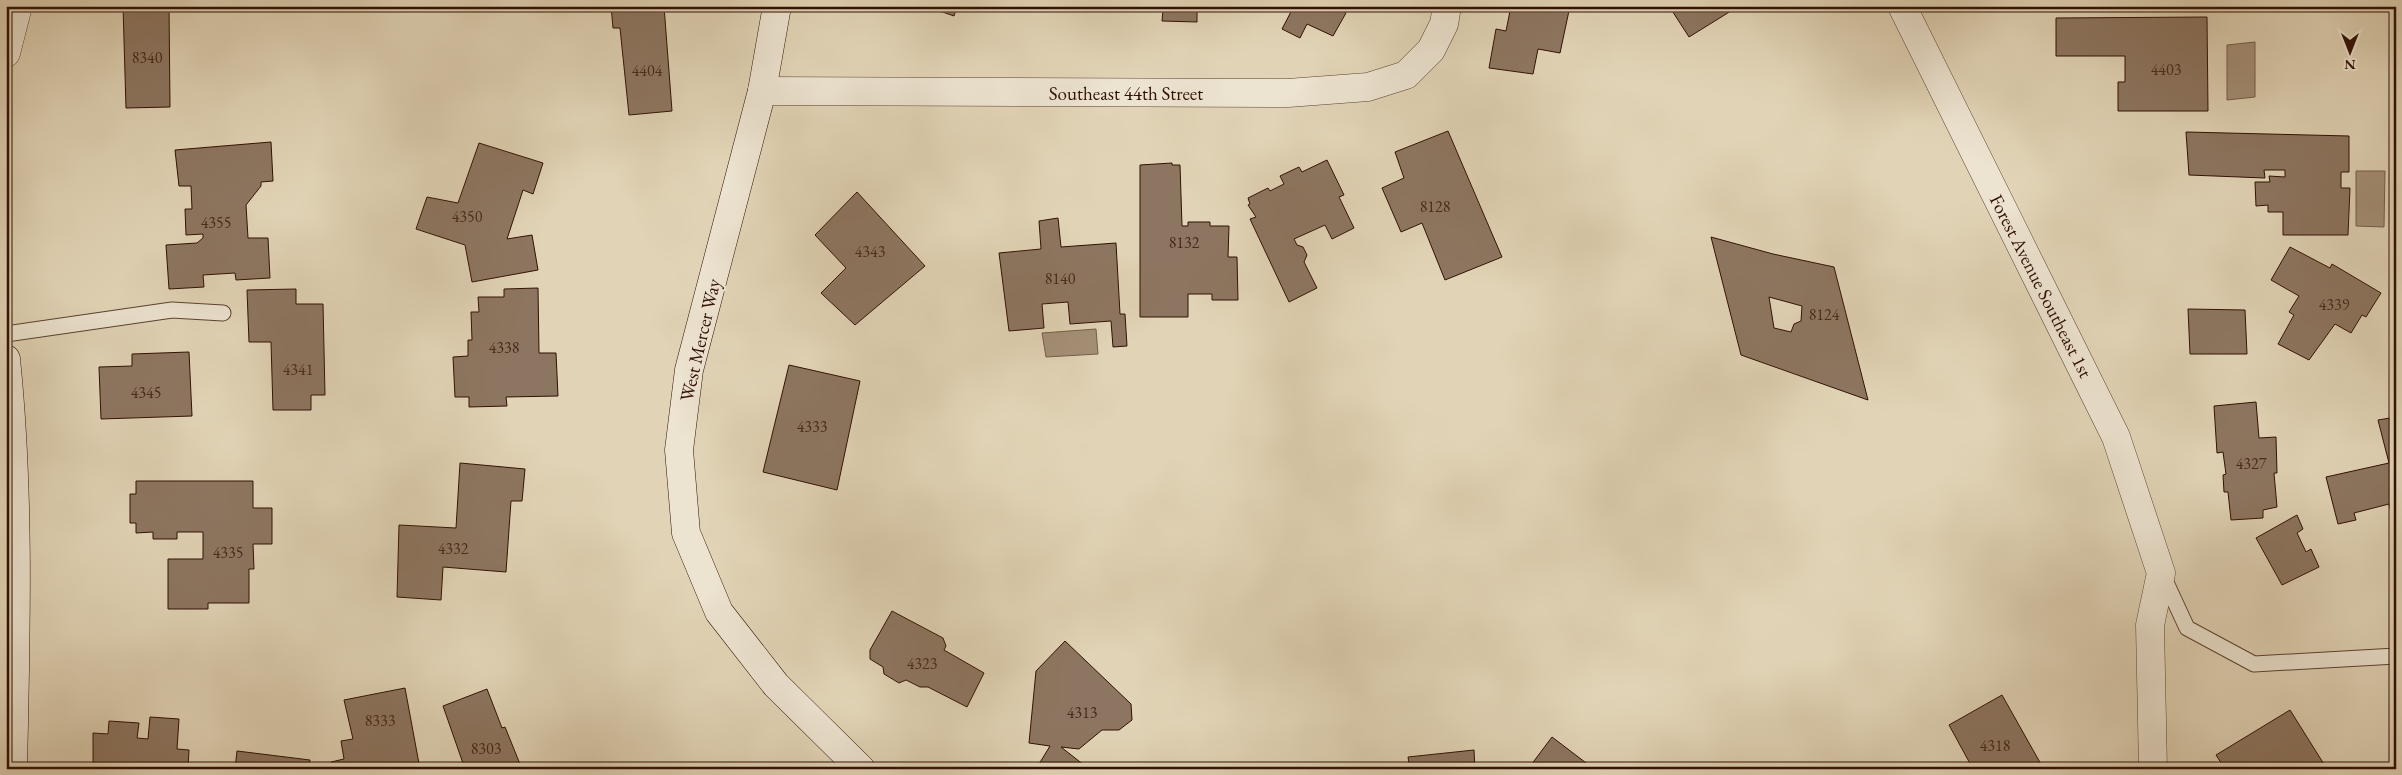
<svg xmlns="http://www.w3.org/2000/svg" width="2402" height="775" font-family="'EB Garamond',serif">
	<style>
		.water { fill: #a59179; stroke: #775d4a }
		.building { fill: #8d7661; stroke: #311004; fill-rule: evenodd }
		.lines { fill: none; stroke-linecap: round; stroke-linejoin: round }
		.lane-casing { stroke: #5d4130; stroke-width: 17 }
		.street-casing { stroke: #5d4130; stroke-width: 29 }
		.secondary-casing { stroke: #311004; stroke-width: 29 }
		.lane { stroke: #ece3d0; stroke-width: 15 }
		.street { stroke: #ece3d0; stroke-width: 28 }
		.secondary { stroke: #ece3d0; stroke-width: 28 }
		.labels { text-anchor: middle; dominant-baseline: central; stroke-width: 4.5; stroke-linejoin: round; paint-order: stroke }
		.number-label { font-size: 16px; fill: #482a1b }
		.street-label { font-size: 19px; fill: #311004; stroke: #ece3d0 }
	</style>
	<rect width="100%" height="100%" fill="#e1d4b6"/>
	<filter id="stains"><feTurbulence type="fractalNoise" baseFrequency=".004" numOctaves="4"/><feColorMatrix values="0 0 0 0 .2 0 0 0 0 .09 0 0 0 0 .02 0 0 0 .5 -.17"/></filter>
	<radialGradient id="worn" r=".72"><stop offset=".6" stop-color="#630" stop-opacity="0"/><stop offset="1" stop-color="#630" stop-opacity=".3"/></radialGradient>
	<!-- water -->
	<g class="water">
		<polygon points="2255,42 2255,97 2227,100 2227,45"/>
		<polygon points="2356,171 2385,171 2384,227 2356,226"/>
		<polygon points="1096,329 1098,354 1046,357 1042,333"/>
	</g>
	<!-- building -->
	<g class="building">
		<polygon points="123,6 169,6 170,107 126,108"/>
		<polygon points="611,6 664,6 672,111 629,115 620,28 613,28"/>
		<polygon points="935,6 957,6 954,16 934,9"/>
		<polygon points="1120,6 1197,6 1197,22 1162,21 1163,10 1120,9"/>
		<polygon points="1294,6 1332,6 1346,13 1333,36 1307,24 1300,38 1282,29"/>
		<polygon points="1511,6 1570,6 1560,53 1538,49 1533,74 1489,68 1496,29 1506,31"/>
		<polygon points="1669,6 1739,6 1689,37"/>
		<polygon points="2207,17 2208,111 2118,111 2118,82 2125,82 2125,56 2056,56 2056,18"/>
		<polygon points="1448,131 1502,257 1445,280 1422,223 1401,232 1382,188 1404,178 1395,152"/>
		<polygon points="2186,132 2349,136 2349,172 2341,172 2341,188 2350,188 2348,235 2283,235 2283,212 2268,212 2268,205 2256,206 2255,182 2270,182 2269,176 2285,177 2285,170 2264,170 2265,178 2189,175"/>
		<polygon points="271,142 273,181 261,182 261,186 246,205 248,238 268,238 270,278 236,280 235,273 203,275 204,287 169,289 166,245 197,243 203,238 203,234 186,235 185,209 192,209 191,186 179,186 175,150"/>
		<polygon points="479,143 543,163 533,194 523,190 507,239 532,235 538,270 472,282 465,245 416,229 427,197 458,203"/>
		<polygon points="1327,160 1344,195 1339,197 1354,228 1332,239 1325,225 1294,239 1297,245 1303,247 1307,255 1304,262 1317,288 1289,302 1250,219 1256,217 1248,205 1250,204 1248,198 1268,188 1270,191 1284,184 1280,176 1299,167 1302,172"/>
		<polygon points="1172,163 1172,165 1180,165 1182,226 1188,226 1188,222 1210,222 1210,226 1229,226 1228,257 1237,257 1238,300 1212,300 1212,294 1188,294 1188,317 1140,317 1140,165"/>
		<polygon points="857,192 925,266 855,325 821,293 846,268 815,235"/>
		<polygon points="1058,218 1061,247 1116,243 1120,314 1125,314 1127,346 1113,347 1111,321 1070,324 1068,302 1042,304 1044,328 1009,331 999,253 1041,249 1039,221"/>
		<path d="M1711 237 1773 254 1834 267 1868 400 1741 355ZM1769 297 1802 306 1801 321 1794 324 1791 332 1774 328Z"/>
		<polygon points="2290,247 2330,268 2332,264 2381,293 2366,317 2362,315 2351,333 2335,324 2309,360 2278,344 2294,315 2289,312 2299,296 2271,280"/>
		<polygon points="538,288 539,353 556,353 558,396 506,397 507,406 469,407 469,397 455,397 453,357 468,356 468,340 472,340 471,312 479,312 478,297 504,297 504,289"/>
		<polygon points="296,289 296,304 323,304 325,395 311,395 311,410 273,410 271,342 249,342 247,290"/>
		<polygon points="2188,309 2245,310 2247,354 2190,354"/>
		<polygon points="189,352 192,416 101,419 99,367 132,366 132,354"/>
		<polygon points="789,365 860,381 837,490 763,472"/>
		<polygon points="2256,402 2259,438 2276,437 2277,473 2274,473 2277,507 2263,510 2263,518 2231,520 2228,492 2224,492 2223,475 2226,474 2223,452 2217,453 2214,406"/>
		<polygon points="2396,417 2396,534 2389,504 2354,513 2356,520 2338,524 2326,477 2389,463 2378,420"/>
		<polygon points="460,463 525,469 522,501 511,501 506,572 443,567 441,600 397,597 399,525 456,528"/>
		<polygon points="136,481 253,481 253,508 272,508 272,544 253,544 254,569 249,569 249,603 208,603 208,609 168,609 168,559 203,559 203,532 177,532 177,539 153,539 153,532 136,533 136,523 130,523 130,494 136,494"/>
		<polygon points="2297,515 2303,529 2297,533 2306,552 2311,549 2319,567 2282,585 2256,538"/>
		<polygon points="892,611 943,638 946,646 944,650 984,673 967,707 928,687 920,687 906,680 899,683 884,674 883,667 870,659 870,650"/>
		<polygon points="1065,641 1131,704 1132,720 1119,730 1102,730 1079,749 1061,747 1089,769 1036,769 1050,746 1029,743 1036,671"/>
		<polygon points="405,688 420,769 332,769 331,762 344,759 341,741 353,739 344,700"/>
		<polygon points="487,689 502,728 505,727 522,769 465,769 443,706"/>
		<polygon points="2002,695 2042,766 2037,769 1973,769 1949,725"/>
		<polygon points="2290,710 2327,769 2219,769 2223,766 2216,755"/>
		<polygon points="150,717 179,719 177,749 189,750 188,769 105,769 105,764 93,763 93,733 108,734 109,721 139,723 137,738 148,739"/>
		<polygon points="1552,737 1594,769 1528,769"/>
		<polygon points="1474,750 1475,769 1410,769 1408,757"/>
		<polygon points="237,751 310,760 309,769 235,769"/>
	</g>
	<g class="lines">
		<defs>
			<g id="lane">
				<polyline points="6,334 172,310 223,313"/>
				<polyline points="2163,576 2187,628 2254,664 2396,656"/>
			</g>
			<g id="street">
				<polyline points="1902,6 2116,437 2161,573 2150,625 2153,769"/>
				<polyline points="6,53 18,6"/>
				<polyline points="762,91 1288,93 1368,87 1406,75 1431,50 1444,24 1447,6"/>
			</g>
			<g id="secondary">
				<polyline points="777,6 762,91 689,370 679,450 686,533 719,612 776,685 861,769"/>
				<path d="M6 359C20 495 16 632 13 769"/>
			</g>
		</defs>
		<!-- lane casing -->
		<use href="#lane" class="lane-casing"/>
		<!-- street casing -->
		<use href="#street" class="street-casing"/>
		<!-- secondary casing -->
		<use href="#secondary" class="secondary-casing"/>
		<!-- lane -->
		<use href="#lane" class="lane"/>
		<!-- street -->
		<use href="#street" class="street"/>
		<!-- secondary -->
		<use href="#secondary" class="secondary"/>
	</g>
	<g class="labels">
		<!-- number labels -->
		<g class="number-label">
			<text x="147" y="57">8340</text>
			<text x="2166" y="69">4403</text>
			<text x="647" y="70">4404</text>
			<text x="1435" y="206">8128</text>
			<text x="467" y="216">4350</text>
			<text x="216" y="222">4355</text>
			<text x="1184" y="242">8132</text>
			<text x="870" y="251">4343</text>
			<text x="1060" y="278">8140</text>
			<text x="2334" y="304">4339</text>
			<text x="1824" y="314">8124</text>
			<text x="504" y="347">4338</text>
			<text x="298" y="369">4341</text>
			<text x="146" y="392">4345</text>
			<text x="812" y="426">4333</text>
			<text x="2251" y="463">4327</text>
			<text x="453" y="548">4332</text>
			<text x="228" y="552">4335</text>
			<text x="922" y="663">4323</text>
			<text x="1082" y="712">4313</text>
			<text x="380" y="720">8333</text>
			<text x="1995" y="745">4318</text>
			<text x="486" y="748">8303</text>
		</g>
		<!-- street labels -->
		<g class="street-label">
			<text x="1126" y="93">Southeast 44th Street</text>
			<text transform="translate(2041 286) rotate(63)">Forest Avenue Southeast 1st</text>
			<text transform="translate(700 340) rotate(-77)">West Mercer Way</text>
		</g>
	</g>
	<!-- margin -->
	<rect width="2402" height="775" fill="none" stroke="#e1d4b6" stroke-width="25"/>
	<rect x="8" y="8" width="2387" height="760" fill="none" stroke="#311004" stroke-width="2.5"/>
	<rect x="12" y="12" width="2377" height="750" fill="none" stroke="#311004"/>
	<!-- north arrow -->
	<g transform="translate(2350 52) rotate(180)" stroke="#ece3d0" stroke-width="4" paint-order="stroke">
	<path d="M0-4L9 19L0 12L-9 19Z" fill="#311004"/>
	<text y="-8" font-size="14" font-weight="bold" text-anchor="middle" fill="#311004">N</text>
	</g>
	<rect width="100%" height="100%" filter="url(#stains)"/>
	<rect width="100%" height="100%" fill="url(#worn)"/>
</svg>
